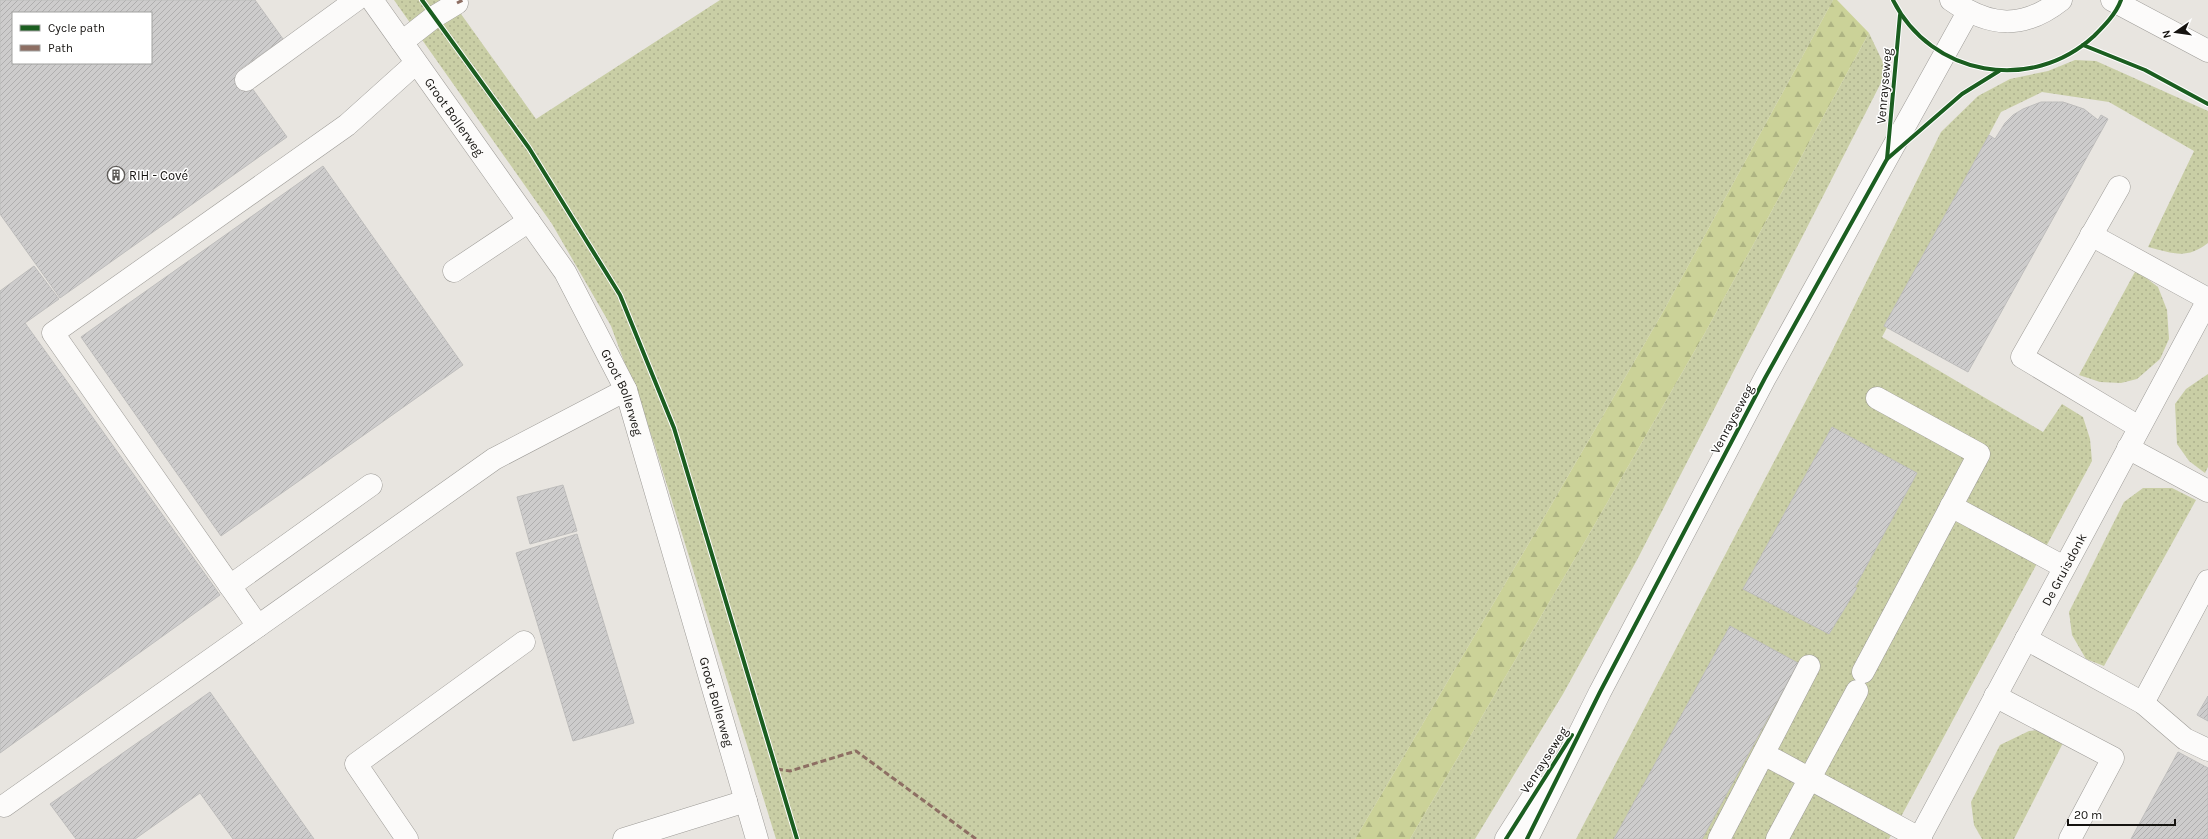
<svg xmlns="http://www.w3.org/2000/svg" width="2208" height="839" font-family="Karla,sans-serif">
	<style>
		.grass { fill: url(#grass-dots) }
		.forest { fill: url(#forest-firs) }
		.building { fill: url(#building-hatch); stroke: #bebdbc; fill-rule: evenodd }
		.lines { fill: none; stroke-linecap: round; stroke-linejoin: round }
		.minor-casing { stroke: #9d9b97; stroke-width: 23 }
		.minor { stroke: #fcfbfa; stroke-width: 22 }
		.quiet { stroke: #8d6e63; stroke-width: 3; stroke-dasharray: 6 3; stroke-linecap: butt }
		.cycleway-casing { stroke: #fff; stroke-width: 6 }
		.cycleway { stroke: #1b5e20; stroke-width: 4 }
		.labels { text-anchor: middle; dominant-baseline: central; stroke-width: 3; stroke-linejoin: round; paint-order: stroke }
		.street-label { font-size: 13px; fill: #151310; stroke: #fff }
		.poi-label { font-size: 13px; fill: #151310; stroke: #fff; text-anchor: start }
	</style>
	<defs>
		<pattern id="grass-dots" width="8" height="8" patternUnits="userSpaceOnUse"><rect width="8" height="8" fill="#c9cea5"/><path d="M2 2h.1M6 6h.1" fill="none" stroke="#acb08d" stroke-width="1.8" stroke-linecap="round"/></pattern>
		<pattern id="forest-firs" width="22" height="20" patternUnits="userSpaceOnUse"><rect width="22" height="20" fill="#cbd298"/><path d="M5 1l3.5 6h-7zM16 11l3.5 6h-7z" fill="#adb382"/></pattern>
		<pattern id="building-hatch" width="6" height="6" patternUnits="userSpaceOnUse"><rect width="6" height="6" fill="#cdcccc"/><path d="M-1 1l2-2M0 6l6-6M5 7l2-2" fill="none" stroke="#afaeae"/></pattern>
	</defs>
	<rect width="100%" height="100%" fill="#e8e5e0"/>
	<!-- grass -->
	<g class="grass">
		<polygon points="394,0 451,0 536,119 720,0 1833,0 1664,310 1539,526 1355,839 776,839 654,443 611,326 552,224"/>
		<polygon points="1869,33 1887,71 1637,560 1563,694 1475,839 1410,839 1580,550 1705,333"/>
		<path d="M2075 60 2096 61 2208 111V243C2186 260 2173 253 2148 247L2194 151 2109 102 2042 92 2001 112 1882 337 2043 432 2062 404 2083 417 2090 439 2092 461 1889 839H1576L1830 355 1941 132 1978 96 2010 79 2048 71Z"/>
		<polygon points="2136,270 2158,287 2167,310 2169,339 2160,359 2137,379 2121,383 2100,382 2079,375"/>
		<polygon points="2208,374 2208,467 2205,473 2189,461 2177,444 2175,404 2186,389"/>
		<polygon points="2143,488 2172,488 2196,500 2104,666 2086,659 2072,635 2069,612 2124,502"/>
		<polygon points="2045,729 2065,739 2014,839 1982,839 1974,825 1971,802 2000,745 2029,731"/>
	</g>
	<!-- forest -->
	<polygon class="forest" points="1833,0 1837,0 1869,33 1705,333 1580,550 1410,839 1355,839 1539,526 1664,310"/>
	<!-- building -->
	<g class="building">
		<path d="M0 0H255L283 39 239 70 287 137 60 298 0 214ZM13 13H151V63H13Z"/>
		<polygon points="2041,102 2063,102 2084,109 2098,120 2101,115 2108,119 1968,372 1884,326 1989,135 1995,139 2005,123 2013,115 2023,109"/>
		<polygon points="323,166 463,365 221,536 81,337"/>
		<polygon points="34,266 59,299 25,323 220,595 0,753 0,291"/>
		<polygon points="1832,427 1917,473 1855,587 1857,588 1829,634 1743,589"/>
		<polygon points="563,485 577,531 530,544 517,497"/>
		<polygon points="577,534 634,723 573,741 516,553"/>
		<polygon points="1730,626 1798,663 1702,839 1614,839"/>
		<polygon points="210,692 314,839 233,839 200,793 135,839 76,839 50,804"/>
		<polygon points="2208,696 2208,721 2197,715"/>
		<polygon points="2178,752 2208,768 2208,839 2131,839"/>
	</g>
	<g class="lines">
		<defs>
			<g id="minor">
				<path id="s1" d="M372 0 565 272 626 390 757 839"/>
				<path d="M1951 0C1989 27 2023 30 2061 0"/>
				<polyline points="2112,0 2208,51"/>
				<polyline points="402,42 434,17 457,3"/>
				<polyline points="246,80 356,0"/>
				<polyline points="2119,187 2022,357 2139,427"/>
				<polyline points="2091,235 2208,299"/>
				<polyline points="454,271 529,221"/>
				<polyline points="2128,448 2208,491"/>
				<polyline points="1951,506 2064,567"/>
				<polyline points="230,586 371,485"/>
				<polyline points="258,626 53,333 347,125 416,63"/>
				<polyline points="2026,639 2143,703 2185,739 2208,750"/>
				<polyline points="1863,672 1979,454 1877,398"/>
				<polyline points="1995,696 2113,758 2070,839"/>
				<polyline points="2143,703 2208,581"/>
				<polyline points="1764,754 1921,839"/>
				<polyline points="4,806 494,459 626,390"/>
				<polyline points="407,839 356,764 524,642"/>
				<polyline points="624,839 746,801"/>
				<polyline points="1506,839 1539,787"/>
				<polyline points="1527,839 1600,692 1765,378 1968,12"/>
				<polyline points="1719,839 1809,666"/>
				<polyline points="1777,839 1857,691"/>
				<path id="s2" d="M1919 839 2208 300"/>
			</g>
		</defs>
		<!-- minor casing -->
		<use href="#minor" class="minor-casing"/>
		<!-- minor -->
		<use href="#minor" class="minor"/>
		<!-- quiet -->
		<g class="quiet">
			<polyline points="457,3 463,0"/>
			<polyline points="777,769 790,771 856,751 976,839"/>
		</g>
		<defs>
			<g id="cycleway">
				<polyline points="422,0 529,148 620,295 674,428 797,839"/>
				<path d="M1893 0C1931 76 2031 94 2094 36 2104 26 2116 14 2121 0"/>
				<polyline points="2083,45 2145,70 2208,104"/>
				<polyline points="1887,159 1900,15"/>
				<polyline points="1506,839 1572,735"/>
				<polyline points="1527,839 1600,692 1765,378 1887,159 1962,94 1999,71"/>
			</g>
		</defs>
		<!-- cycleway casing -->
		<use href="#cycleway" class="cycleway-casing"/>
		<!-- cycleway -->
		<use href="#cycleway" class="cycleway"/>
	</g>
	<!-- icons -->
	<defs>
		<symbol id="building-ring" viewBox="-11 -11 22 22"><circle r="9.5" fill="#fff" stroke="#5f5c59" stroke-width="1.5"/><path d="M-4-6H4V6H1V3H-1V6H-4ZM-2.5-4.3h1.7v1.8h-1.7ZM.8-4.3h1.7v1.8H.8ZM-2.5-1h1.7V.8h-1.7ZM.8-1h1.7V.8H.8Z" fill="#5f5c59"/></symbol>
	</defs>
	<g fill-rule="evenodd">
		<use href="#building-ring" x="106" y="165" width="20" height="20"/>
	</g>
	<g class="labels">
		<!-- street labels -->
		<g class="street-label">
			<text transform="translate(1884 86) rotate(-85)">Venrayseweg</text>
			<text stroke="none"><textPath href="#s1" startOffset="143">Groot Bollerweg</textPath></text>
			<text stroke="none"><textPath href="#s1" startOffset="467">Groot Bollerweg</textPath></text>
			<text transform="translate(1732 419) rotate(-62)">Venrayseweg</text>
			<text stroke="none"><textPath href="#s2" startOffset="306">De Gruisdonk</textPath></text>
			<text stroke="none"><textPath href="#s1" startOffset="791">Groot Bollerweg</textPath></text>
			<text transform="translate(1544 760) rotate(-57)">Venrayseweg</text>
		</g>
		<!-- poi labels -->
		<g class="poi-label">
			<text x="129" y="175">RIH - Cové</text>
		</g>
	</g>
	<!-- legend -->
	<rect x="12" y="12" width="140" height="52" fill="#ffffff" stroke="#a1a19f"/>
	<rect x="20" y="25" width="20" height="6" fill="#1b5e20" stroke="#a1a19f"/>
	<text x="48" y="32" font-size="12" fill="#151310">Cycle path</text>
	<rect x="20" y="45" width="20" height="6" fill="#8d6e63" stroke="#a1a19f"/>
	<text x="48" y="52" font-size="12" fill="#151310">Path</text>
	<!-- north arrow -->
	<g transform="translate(2176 32) rotate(257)" stroke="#ffffff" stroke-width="3" paint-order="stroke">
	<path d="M0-3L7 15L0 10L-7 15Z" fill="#151310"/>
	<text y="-6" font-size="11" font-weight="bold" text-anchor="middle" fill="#151310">N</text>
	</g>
	<!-- scale -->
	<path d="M2068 819v6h107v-6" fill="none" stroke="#151310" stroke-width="2"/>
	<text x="2074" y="819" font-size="12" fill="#151310" stroke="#ffffff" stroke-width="3" paint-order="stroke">20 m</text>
</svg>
